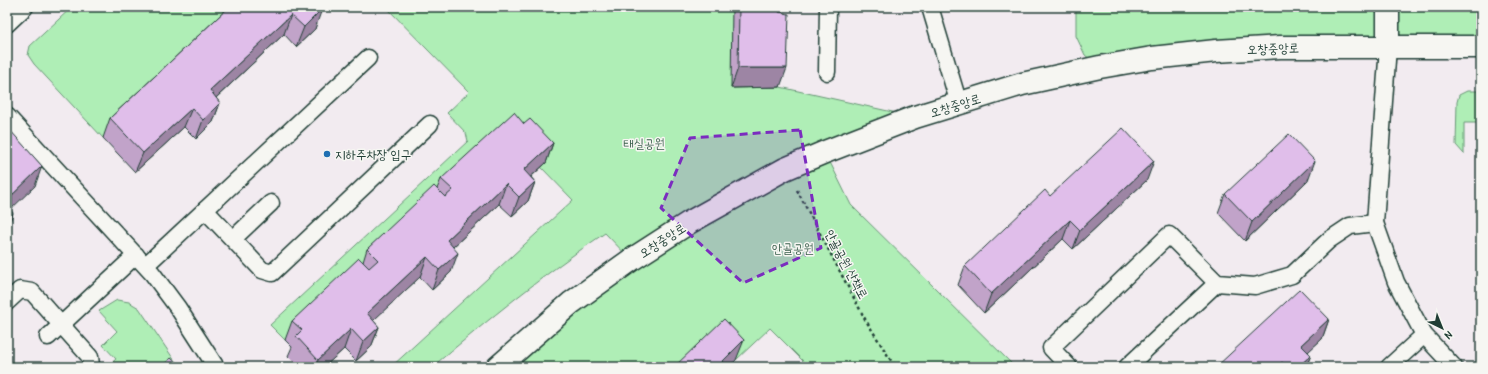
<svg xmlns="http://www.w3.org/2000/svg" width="1488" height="374" font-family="'Patrick Hand','Poor Story',sans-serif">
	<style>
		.green { fill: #afeeb6; stroke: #679675 }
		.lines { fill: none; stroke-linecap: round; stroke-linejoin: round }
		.lane-casing { stroke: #1f3d34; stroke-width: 19 }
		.street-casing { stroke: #1f3d34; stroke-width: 25 }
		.secondary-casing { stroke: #1f3d34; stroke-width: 25 }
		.path { stroke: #1f3d34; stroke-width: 2.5; stroke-dasharray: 3 3; stroke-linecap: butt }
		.lane { stroke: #f6f6f2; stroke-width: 16 }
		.street { stroke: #f6f6f2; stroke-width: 22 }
		.secondary { stroke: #f6f6f2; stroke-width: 22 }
		.wall { fill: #c1a3c9; stroke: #1f3d34 }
		.shaded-wall { fill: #9d85a4; stroke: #1f3d34 }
		.building { fill: #e0beea; stroke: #1f3d34 }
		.marked { fill: #7b2cbf; fill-opacity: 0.2; stroke: #7b2cbf; stroke-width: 3; stroke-dasharray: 8 5; stroke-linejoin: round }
		.poi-dot { fill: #1f6fb2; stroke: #f6f6f2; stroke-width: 1.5 }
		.labels { text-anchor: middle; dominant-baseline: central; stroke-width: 3; stroke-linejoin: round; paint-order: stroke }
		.street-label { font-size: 13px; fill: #1f3d34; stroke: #f6f6f2 }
		.park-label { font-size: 13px; fill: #3c604e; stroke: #f6f6f2 }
		.poi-label { font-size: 13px; fill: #1f3d34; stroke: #f6f6f2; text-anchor: start }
	</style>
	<rect width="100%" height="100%" fill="#f2ebf0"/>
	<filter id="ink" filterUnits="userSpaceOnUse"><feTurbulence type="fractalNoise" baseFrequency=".025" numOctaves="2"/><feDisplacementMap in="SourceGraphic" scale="8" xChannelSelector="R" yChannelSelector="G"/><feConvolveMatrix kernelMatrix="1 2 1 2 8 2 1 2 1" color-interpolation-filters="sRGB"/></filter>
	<g filter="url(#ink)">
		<!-- green -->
		<g class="green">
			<polygon points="72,7 243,7 103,138 34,64 28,55 30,46"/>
			<path d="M386 7H732L780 87 915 117 825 152 851 205 1015 367H809L770 328 736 360 717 339 687 367H498L631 260 605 233C544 274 488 320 432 367H391L573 200 507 132 285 340 270 325 468 141 466 133 447 113 469 92Z"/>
			<polygon points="1076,7 1481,7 1481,47 1100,67 1085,55 1076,36"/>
			<polygon points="1467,91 1481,91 1481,123 1464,123 1464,154 1456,145 1457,102 1459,95"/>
			<polygon points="117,300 129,302 139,308 179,367 107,367 116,359 103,345 117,331 99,311"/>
		</g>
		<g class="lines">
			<defs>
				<g id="lane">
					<polyline points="930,7 959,104"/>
					<polyline points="7,24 25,7"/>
					<polyline points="1388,47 1375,223 1396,282 1424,335 1454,367"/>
					<polyline points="827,72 828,7"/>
					<polyline points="7,116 152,273 178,308 216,367"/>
					<polyline points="205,210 262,270 272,273 430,124"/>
					<polyline points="233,239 271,203"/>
					<polyline points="146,265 368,58"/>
					<polyline points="7,302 20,290 32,292 90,357 91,365 89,367"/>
					<polyline points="48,337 136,255"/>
					<polyline points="1069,367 1051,348 1169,235 1217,283 1255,286 1292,275 1329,240 1350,226 1375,223"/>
					<polyline points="1127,367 1217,283"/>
					<polyline points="1389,367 1424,335"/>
				</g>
				<polyline id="street" points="1388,7 1388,47"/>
				<polyline id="secondary" points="498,367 571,303 631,260 690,222 785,169 825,152 915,117 1022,84 1100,67 1152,58 1216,51 1280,47 1481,47"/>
			</defs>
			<!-- lane casing -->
			<use href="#lane" class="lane-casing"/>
			<!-- street casing -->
			<use href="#street" class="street-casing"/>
			<!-- secondary casing -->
			<use href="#secondary" class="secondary-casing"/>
			<!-- path -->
			<polyline class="path" points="797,190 865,319 895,367"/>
			<!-- lane -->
			<use href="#lane" class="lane"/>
			<!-- street -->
			<use href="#street" class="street"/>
			<!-- secondary -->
			<use href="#secondary" class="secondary"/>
		</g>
		<!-- wall -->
		<g class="wall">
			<polygon points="229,7 320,7 315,29 296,47 284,34 216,98 220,103 213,122 196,139 184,127 135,172 103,138 110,118"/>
			<polygon points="732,7 779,7 780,87 731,88"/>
			<polygon points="553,143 546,163 531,177 535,182 528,201 512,216 499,204 453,247 451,272 432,290 420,277 373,320 379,327 371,347 356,361 344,349 324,367 299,367 288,356 292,347 285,340 292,321 363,262 367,249 437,189 441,179"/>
			<polygon points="1147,180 1073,249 1063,239 984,313 958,285 965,266 1050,196"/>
			<polygon points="1308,180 1245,241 1218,213 1225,194"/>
			<polygon points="1329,319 1322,339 1307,352 1311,355 1306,367 1216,367"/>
		</g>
		<!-- shaded-wall -->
		<g class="shaded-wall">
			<polygon points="322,9 315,29 296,47 304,27"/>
			<polygon points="291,15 284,34 203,110 210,90"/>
			<polygon points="738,68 787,68 780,87 731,88"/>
			<polygon points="220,103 213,122 196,139 203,120"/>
			<polygon points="192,108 184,127 135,172 143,153"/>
			<polygon points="553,143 546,163 517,189 524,170"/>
			<polygon points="1154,161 1147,180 1073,249 1080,230"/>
			<polygon points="1315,161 1308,180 1245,241 1252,222"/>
			<polygon points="42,166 35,186 7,213 7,200"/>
			<polygon points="535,182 528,201 512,216 519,197"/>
			<polygon points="506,184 499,204 440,259 447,240"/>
			<polygon points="13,213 7,231 7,219"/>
			<polygon points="1070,220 1063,239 984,313 991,294"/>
			<polygon points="458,253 451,272 432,290 439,270"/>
			<polygon points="427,257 420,277 360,333 367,313"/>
			<polygon points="1329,319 1322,339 1294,365 1301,345"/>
			<polygon points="379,327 371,347 356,361 363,342"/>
			<polygon points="351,329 344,349 324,367 315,367 318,360"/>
			<polygon points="744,340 736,360 729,367 719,367 721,363"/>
			<polygon points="1311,355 1306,367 1298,367"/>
			<polygon points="1282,362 1281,367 1277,367"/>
		</g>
		<!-- building -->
		<g class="building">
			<polygon points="229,7 320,7 322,9 304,27 291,15 210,90 220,103 203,120 192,108 143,153 110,118"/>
			<polygon points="739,7 779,7 779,12 789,14 787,68 738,68"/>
			<polygon points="514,112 524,124 530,119 553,143 524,170 535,182 519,197 506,184 447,240 458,253 439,270 427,257 367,313 379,327 363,342 351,329 318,360 296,336 302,330 292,321 359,258 369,268 378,260 367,249 434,186 445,197 453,190 441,179"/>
			<polygon points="1123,128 1154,161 1080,230 1070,220 991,294 965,266 1045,190 1050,196"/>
			<polygon points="9,129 42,166 7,200 7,131"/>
			<polygon points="1289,134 1315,161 1252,222 1225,194"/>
			<polygon points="7,205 13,213 7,219"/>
			<polygon points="1300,289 1329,319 1301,345 1311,355 1298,367 1287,367 1282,362 1277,367 1216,367"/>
			<polygon points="724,319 744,340 721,363 726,367 674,367"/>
			<polygon points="171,358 181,367 161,367"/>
			<polygon points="188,364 190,367 184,367"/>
		</g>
	</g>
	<!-- marked area -->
	<path class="marked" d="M800 130 821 248 743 283 661 208 690 138Z"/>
	<!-- markers -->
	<circle class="poi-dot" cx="327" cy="154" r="4"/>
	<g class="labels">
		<!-- street labels -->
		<g class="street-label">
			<text transform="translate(1273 48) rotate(-2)">오창중앙로</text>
			<text transform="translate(955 105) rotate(-17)">오창중앙로</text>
			<text transform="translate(662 240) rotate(-33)">오창중앙로</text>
			<text transform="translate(847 264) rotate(62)">안골공원 산책로</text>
		</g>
		<!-- park labels -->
		<g class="park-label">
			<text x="644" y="143">태실공원</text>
			<text x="793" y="248">안골공원</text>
		</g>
		<!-- poi labels -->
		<g class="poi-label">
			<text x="335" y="154">지하주차장 입구</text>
		</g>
	</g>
	<!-- margin -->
	<rect width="1488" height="374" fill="none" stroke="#f6f6f2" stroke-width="24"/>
	<rect x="12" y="12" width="1464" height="350" fill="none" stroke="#1f3d34" stroke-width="1.5" filter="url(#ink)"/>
	<!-- north arrow -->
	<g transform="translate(1442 328) rotate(137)" stroke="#f6f6f2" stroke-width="3" paint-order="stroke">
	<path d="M0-3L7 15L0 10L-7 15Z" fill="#1f3d34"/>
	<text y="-6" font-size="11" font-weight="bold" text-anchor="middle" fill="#1f3d34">N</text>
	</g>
</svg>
